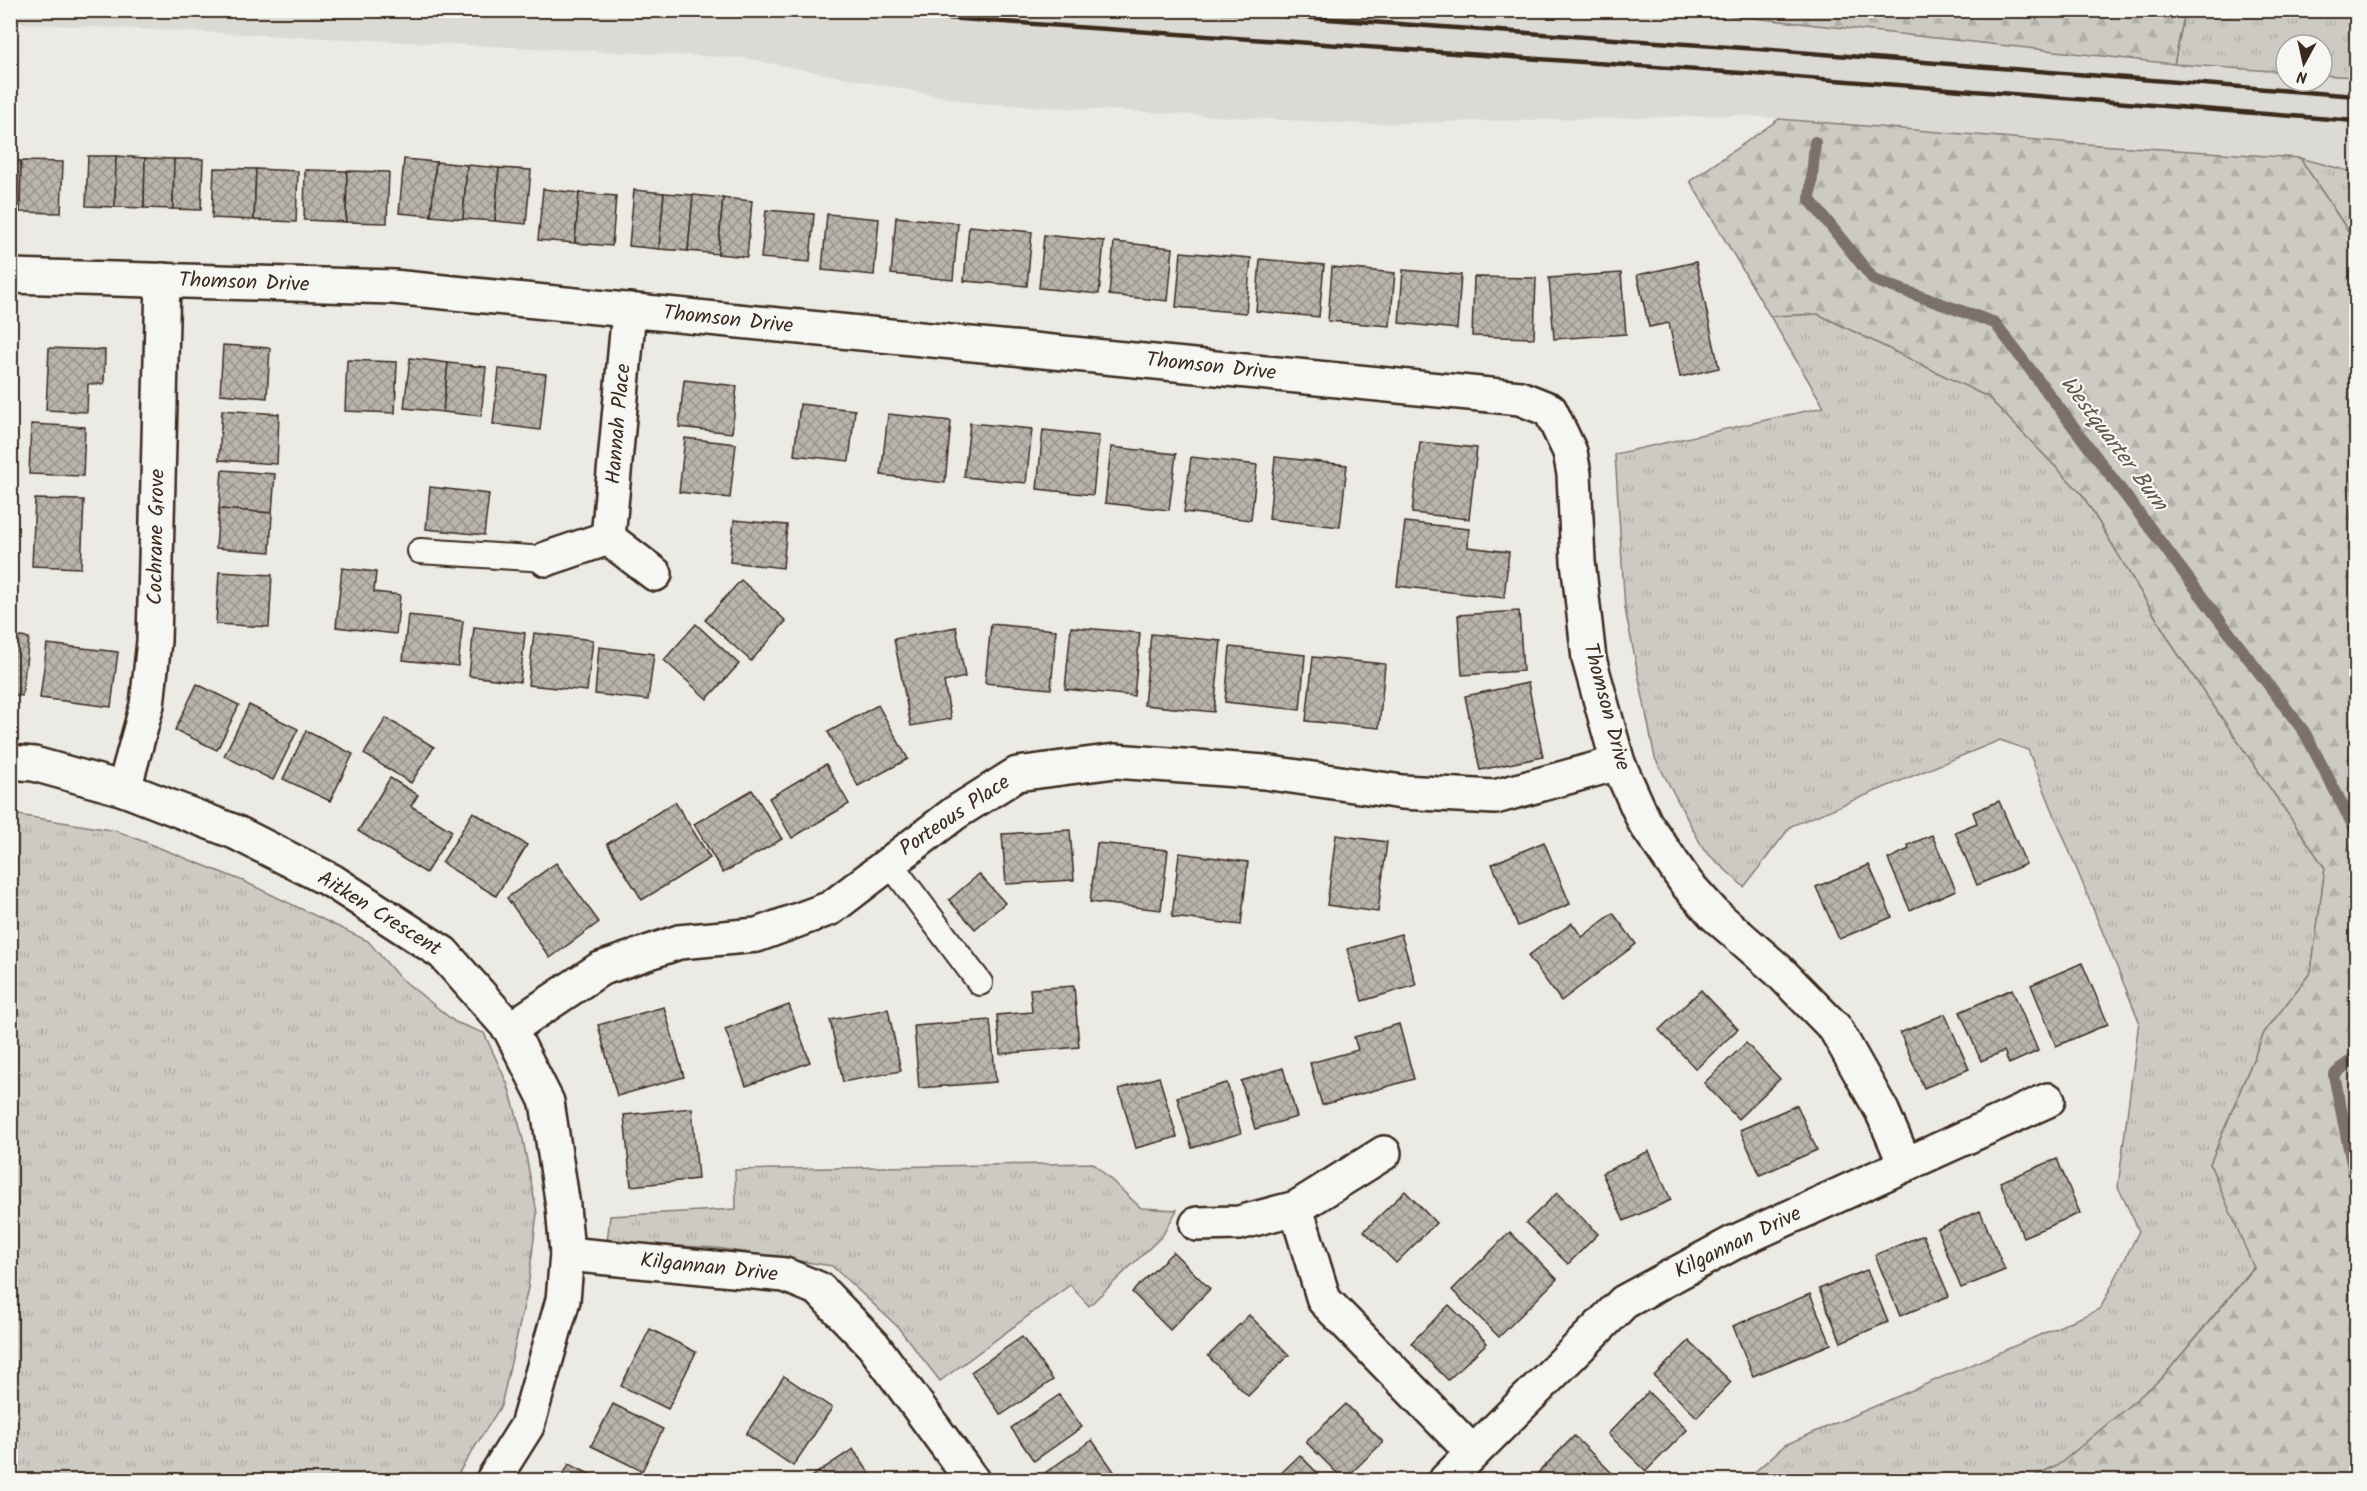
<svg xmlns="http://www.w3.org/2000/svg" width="2367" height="1491" font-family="Kalam,sans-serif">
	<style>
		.built { fill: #dcdad4 }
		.grass { fill: url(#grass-tufts); stroke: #847a71; stroke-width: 1.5 }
		.forest { fill: url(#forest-firs); stroke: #847a71; stroke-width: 1.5 }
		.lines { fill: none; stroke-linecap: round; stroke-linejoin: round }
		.stream { stroke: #7c7167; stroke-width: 12 }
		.building { fill: url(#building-cross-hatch); stroke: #3b2a1e; stroke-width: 1.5 }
		.service-casing { stroke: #3b2a1e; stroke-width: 28 }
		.minor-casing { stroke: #3b2a1e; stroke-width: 38 }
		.service { stroke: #f6f6f2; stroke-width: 24 }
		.minor { stroke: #f6f6f2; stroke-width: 33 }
		.rail { stroke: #3b2a1e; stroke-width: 4.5 }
		.labels { text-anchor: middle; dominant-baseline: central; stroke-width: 4.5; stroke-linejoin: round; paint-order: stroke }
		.street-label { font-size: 21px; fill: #3b2a1e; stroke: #f6f6f2 }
		.water-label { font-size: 22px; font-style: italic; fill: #615449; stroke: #f6f6f2 }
	</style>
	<defs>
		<pattern id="grass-tufts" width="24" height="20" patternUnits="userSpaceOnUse" patternTransform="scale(1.5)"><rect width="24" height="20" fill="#cdcac4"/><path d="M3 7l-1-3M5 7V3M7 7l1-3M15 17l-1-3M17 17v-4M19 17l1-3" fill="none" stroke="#b1aea8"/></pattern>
		<pattern id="forest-firs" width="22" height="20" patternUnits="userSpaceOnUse" patternTransform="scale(1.5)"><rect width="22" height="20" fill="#cdcac4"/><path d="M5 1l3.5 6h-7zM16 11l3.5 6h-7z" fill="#b1aea8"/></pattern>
		<pattern id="building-cross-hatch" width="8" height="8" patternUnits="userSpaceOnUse" patternTransform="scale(1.5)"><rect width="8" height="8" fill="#bab4ae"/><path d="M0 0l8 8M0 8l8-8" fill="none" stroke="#98938d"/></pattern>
	</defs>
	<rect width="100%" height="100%" fill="#ebeae5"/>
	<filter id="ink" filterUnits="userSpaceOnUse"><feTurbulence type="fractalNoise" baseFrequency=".0167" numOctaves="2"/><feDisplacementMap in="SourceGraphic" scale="12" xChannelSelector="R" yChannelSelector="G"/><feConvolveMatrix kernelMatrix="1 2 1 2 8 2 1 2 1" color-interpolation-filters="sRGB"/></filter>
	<g filter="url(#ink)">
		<!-- built -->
		<polygon class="built" points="11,10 1688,11 2174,64 2286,72 2286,81 2322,81 2322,75 2356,77 2356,173 2300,158 2099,145 1740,115 1361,124 975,103 744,58 11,23"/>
		<!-- grass -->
		<g class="grass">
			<polygon points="2185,11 2356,11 2356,77 2322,75 2322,45 2286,45 2286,72 2174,64"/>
			<polygon points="2300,158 2356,173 2356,243"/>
			<polygon points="1818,314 1988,397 2082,494 2176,651 2325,868 2311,972 2264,1033 2210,1164 2254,1267 2163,1377 2062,1463 2028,1480 1746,1480 1785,1445 2100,1309 2139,1231 2118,1187 2139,1021 2028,750 2000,740 1791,826 1744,887 1704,850 1655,758 1625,609 1615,454 1824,407 1770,316"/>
			<polygon points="18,815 117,831 243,881 368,941 398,976 455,1022 484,1033 508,1085 522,1135 537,1213 528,1288 501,1406 454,1480 11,1480 10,816"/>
			<polygon points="1093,1163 1141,1208 1177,1210 1162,1236 1089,1306 1070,1285 940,1381 897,1326 832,1266 717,1248 607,1242 610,1216 736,1209 735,1170"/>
		</g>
		<!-- forest -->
		<g class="forest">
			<polygon points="1688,11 2185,10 2185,11 2174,64"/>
			<polygon points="1779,119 2099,145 2300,158 2356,243 2356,1480 2028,1480 2062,1462 2163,1377 2254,1268 2210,1164 2264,1033 2311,972 2325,868 2176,651 2082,494 1988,397 1818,314 1770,316 1690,181"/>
		</g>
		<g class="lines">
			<!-- stream -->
			<g class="stream">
				<polyline points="1815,142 1810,200 1874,280 1995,323 2305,733 2356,831"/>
				<polyline points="2356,1056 2334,1075 2356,1183"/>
			</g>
		</g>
		<!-- building -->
		<g class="building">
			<polygon points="88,156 116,156 115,207 86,206"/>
			<polygon points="116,156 145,158 144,208 115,207"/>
			<polygon points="145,158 174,159 173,209 144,208"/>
			<polygon points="174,159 203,159 201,210 173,209"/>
			<polygon points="404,159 436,162 431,216 399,213"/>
			<polygon points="10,160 21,161 20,212 10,211"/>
			<polygon points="21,161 63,162 61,213 20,212"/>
			<polygon points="436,162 467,165 463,219 431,216"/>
			<polygon points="467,165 499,168 495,221 463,219"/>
			<polygon points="214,168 256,169 254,220 212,218"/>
			<polygon points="499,168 531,170 526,224 495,221"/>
			<polygon points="256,169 298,171 296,222 254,220"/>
			<polygon points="305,170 347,171 346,222 304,220"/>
			<polygon points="347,171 389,172 387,223 346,222"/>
			<polygon points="543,189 579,193 575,243 538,240"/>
			<polygon points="634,190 664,193 659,249 629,246"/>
			<polygon points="579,193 616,196 612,246 575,243"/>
			<polygon points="664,193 693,195 688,251 659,249"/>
			<polygon points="693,195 723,198 718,254 688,251"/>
			<polygon points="723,198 752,201 747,257 718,254"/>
			<polygon points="766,210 814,214 810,262 761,258"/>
			<polygon points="827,214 879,219 874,275 822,270"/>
			<polygon points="896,217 958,223 953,280 891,274"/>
			<polygon points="969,226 1032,232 1027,286 964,281"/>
			<polygon points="1044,235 1104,241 1099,294 1039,288"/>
			<polygon points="1114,242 1173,248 1168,301 1109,295"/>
			<polygon points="1181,252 1251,258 1246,313 1176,307"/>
			<polygon points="1260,259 1324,265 1319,317 1256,311"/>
			<polygon points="1696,262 1719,368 1680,377 1669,323 1649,327 1637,275"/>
			<polygon points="1332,267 1395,273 1390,326 1328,321"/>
			<polygon points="1403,270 1461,275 1457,329 1399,323"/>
			<polygon points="1621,273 1626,334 1554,339 1549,278"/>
			<polygon points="1474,277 1536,278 1534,338 1472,336"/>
			<polygon points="223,345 270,348 267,398 220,394"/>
			<polygon points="49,348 105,350 104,384 88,384 87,412 46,410"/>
			<polygon points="410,358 448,363 443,412 404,408"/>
			<polygon points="347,360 397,362 395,413 345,411"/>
			<polygon points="448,363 486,367 481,416 443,412"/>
			<polygon points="499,369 546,374 540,430 493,424"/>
			<polygon points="684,380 737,386 732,433 679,427"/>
			<polygon points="800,404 855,410 849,461 794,455"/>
			<polygon points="222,410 279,414 277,464 219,460"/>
			<polygon points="888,414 951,421 945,483 881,475"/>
			<polygon points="970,423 1032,429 1026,483 964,477"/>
			<polygon points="31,424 85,427 83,476 29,474"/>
			<polygon points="1043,430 1099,436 1093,495 1037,489"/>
			<polygon points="685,438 736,444 730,498 679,492"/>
			<polygon points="1420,442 1477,448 1469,519 1412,513"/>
			<polygon points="1111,447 1176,454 1169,510 1105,503"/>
			<polygon points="1191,457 1257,465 1251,520 1184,512"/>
			<polygon points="1275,457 1347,465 1340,527 1269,519"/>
			<polygon points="222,470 275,474 272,513 219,509"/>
			<polygon points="430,487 489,494 484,535 426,529"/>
			<polygon points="35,499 84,500 81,568 32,566"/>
			<polygon points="219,509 272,513 270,552 216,548"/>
			<polygon points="734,520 787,525 783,568 730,562"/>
			<polygon points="1405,522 1469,529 1468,547 1509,552 1504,598 1397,586"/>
			<polygon points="342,568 376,572 374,592 400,595 396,634 336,627"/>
			<polygon points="219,572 272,575 269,627 216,624"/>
			<polygon points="741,580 786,621 751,661 705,620"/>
			<polygon points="1519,611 1523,671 1462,675 1458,615"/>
			<polygon points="408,615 463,621 458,666 403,660"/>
			<polygon points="696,624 739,664 707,699 664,660"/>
			<polygon points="991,624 1056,630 1051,689 985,683"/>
			<polygon points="474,627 525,633 520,682 469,676"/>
			<polygon points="956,627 965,677 944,682 951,719 911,726 894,639"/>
			<polygon points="1071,627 1140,633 1134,696 1065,689"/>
			<polygon points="534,633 593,640 587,691 528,685"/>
			<polygon points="1151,634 1221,641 1214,712 1144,705"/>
			<polygon points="10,636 29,638 22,696 10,695"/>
			<polygon points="47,644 118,652 111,707 40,698"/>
			<polygon points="599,647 654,654 648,700 595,694"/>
			<polygon points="1230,647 1305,655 1300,710 1225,702"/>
			<polygon points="1313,657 1385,664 1379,728 1306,721"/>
			<polygon points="1528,683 1543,757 1480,770 1465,696"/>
			<polygon points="197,684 239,705 217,750 175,730"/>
			<polygon points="249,705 298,729 273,780 224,756"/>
			<polygon points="878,705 908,759 858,786 828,732"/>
			<polygon points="386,718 434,747 411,783 364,754"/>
			<polygon points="306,731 353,754 330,801 283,779"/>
			<polygon points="826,764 849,804 792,838 769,798"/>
			<polygon points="390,778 418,795 411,806 452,831 426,873 358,831"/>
			<polygon points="752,790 782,839 723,873 694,824"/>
			<polygon points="1999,801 2026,864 1977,885 1955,832 1977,823 1973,812"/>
			<polygon points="675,802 710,858 642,900 607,844"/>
			<polygon points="473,812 527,845 496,896 442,863"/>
			<polygon points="1070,830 1074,880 1006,884 1002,834"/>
			<polygon points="1336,835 1387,842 1378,912 1327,905"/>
			<polygon points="1932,835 1956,890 1910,910 1888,859 1909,849 1908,845"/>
			<polygon points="1544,842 1570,904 1518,926 1492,864"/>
			<polygon points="1097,843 1168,850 1161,910 1090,902"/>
			<polygon points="1179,853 1248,862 1241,925 1172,917"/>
			<polygon points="556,863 599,922 550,958 507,898"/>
			<polygon points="1869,865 1892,917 1839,939 1816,887"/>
			<polygon points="979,874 1005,903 975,929 949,900"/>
			<polygon points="1613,913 1636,944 1561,1001 1528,956 1572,923 1582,937"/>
			<polygon points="1401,934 1416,985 1362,1001 1347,949"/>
			<polygon points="2082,963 2108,1024 2056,1046 2031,985"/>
			<polygon points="1074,986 1079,1047 1000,1054 997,1015 1032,1012 1030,989"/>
			<polygon points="2012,989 2038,1051 2009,1064 2004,1051 1981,1061 1960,1012"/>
			<polygon points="1701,990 1738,1029 1696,1069 1659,1030"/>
			<polygon points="789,1005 810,1062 746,1086 725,1029"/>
			<polygon points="664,1007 684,1077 617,1096 598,1025"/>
			<polygon points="888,1009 901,1071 843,1082 830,1020"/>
			<polygon points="1945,1014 1969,1069 1924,1088 1900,1033"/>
			<polygon points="990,1020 996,1082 919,1088 914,1026"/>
			<polygon points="1399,1024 1414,1079 1322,1105 1310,1063 1358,1050 1354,1037"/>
			<polygon points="1746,1043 1780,1079 1738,1119 1704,1083"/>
			<polygon points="1283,1068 1297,1117 1255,1129 1241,1081"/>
			<polygon points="1159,1077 1177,1137 1136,1148 1119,1089"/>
			<polygon points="1227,1083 1241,1133 1192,1148 1177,1097"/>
			<polygon points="1797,1105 1817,1150 1760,1175 1740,1130"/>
			<polygon points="692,1108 698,1179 631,1186 624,1115"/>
			<polygon points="1649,1151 1671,1200 1624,1221 1602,1173"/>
			<polygon points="2057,1159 2080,1213 2023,1237 2000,1182"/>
			<polygon points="1405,1191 1436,1223 1396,1263 1364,1231"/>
			<polygon points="1557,1193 1598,1234 1568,1264 1526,1223"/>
			<polygon points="1980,1211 2005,1270 1961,1288 1937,1229"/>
			<polygon points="1510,1232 1557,1279 1499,1337 1452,1290"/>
			<polygon points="1923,1235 1949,1296 1900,1316 1875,1255"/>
			<polygon points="1173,1252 1210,1289 1170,1330 1132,1292"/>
			<polygon points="1867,1270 1888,1322 1841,1342 1819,1289"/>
			<polygon points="1810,1294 1831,1344 1753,1376 1733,1326"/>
			<polygon points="1449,1305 1487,1343 1448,1380 1411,1343"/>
			<polygon points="1249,1315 1289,1355 1248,1396 1208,1356"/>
			<polygon points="650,1329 696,1352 668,1409 621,1386"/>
			<polygon points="1022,1337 1053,1380 1001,1415 971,1372"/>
			<polygon points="1689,1341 1731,1382 1697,1417 1654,1376"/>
			<polygon points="784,1376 832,1408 793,1466 746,1434"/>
			<polygon points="1648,1392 1687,1430 1646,1471 1608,1434"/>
			<polygon points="1059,1395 1082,1427 1034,1461 1011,1428"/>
			<polygon points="613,1404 663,1429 642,1471 591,1446"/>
			<polygon points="1346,1404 1383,1442 1344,1480 1306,1442"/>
			<polygon points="1574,1436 1615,1476 1610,1480 1538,1480 1534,1477"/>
			<polygon points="1092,1440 1120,1480 1046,1480 1042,1475"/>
			<polygon points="853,1449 874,1480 811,1480 809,1478"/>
			<polygon points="1300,1455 1324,1480 1274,1480"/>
			<polygon points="569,1464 602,1480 560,1480"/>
		</g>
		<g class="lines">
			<defs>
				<g id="service">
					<polyline points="420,551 546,559"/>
					<polyline points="889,862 980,983"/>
				</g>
				<g id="minor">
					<polyline points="10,276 393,287 1520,398 1550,410 1570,452 1574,474 1578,561 1589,659 1618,763 1645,823 1687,884 1714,914 1778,970 1835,1028 1882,1111 1905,1164"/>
					<polyline points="608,538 629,310"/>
					<polyline points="546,559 608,538 655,574"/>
					<polyline points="10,762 34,764 124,789 235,832 332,881 443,953 510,1029 547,1102 563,1206 567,1254 563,1300 527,1426 493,1480"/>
					<polyline points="124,789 147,705 154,641 163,280"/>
					<polyline points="510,1029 600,969 679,942 757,935 831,908 955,813 1017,774 1115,761 1264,772 1402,792 1495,797 1618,763"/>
					<polyline points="1296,1208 1384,1153"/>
					<polyline points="1197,1224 1239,1223 1296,1208 1324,1300 1473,1453"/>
					<polyline points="567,1254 785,1275 819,1289 873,1345 972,1480"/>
					<polyline points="1446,1480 1624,1302 1733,1243 2048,1100"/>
				</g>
			</defs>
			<!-- service casing -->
			<use href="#service" class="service-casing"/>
			<!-- minor casing -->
			<use href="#minor" class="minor-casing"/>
			<!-- service -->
			<use href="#service" class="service"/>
			<!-- minor -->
			<use href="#minor" class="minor"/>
			<!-- rail -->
			<g class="rail">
				<polyline points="832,10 1770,75 2356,121"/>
				<polyline points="1197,10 1772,50 2356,96"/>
			</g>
		</g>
	</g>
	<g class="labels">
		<!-- street labels -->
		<g class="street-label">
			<text transform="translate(244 283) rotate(2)">Thomson Drive</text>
			<text transform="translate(728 320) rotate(6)">Thomson Drive</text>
			<text transform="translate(1211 367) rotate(6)">Thomson Drive</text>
			<text transform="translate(619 424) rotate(-85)">Hannah Place</text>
			<text transform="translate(157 537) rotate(-89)">Cochrane Grove</text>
			<text transform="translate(1606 707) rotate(75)">Thomson Drive</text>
			<text transform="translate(955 816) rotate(-34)">Porteous Place</text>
			<text transform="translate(379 914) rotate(32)">Aitken Crescent</text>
			<text transform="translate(1738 1243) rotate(-26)">Kilgannan Drive</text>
			<text transform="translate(709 1268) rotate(6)">Kilgannan Drive</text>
		</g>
		<!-- water labels -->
		<g class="water-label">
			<text transform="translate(2113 444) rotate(53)">Westquarter Burn</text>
		</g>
	</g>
	<!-- margin -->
	<rect width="2367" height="1491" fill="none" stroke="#f6f6f2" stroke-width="36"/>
	<rect x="18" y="18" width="2331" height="1455" fill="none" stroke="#3b2a1e" stroke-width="2" filter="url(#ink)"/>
	<!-- north arrow -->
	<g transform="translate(2304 63) rotate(188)"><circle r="28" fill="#f6f6f2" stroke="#aba49d" stroke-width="1.5"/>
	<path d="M0-4.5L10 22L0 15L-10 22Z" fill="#3b2a1e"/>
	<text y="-9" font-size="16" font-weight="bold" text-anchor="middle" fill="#3b2a1e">N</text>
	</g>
</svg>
